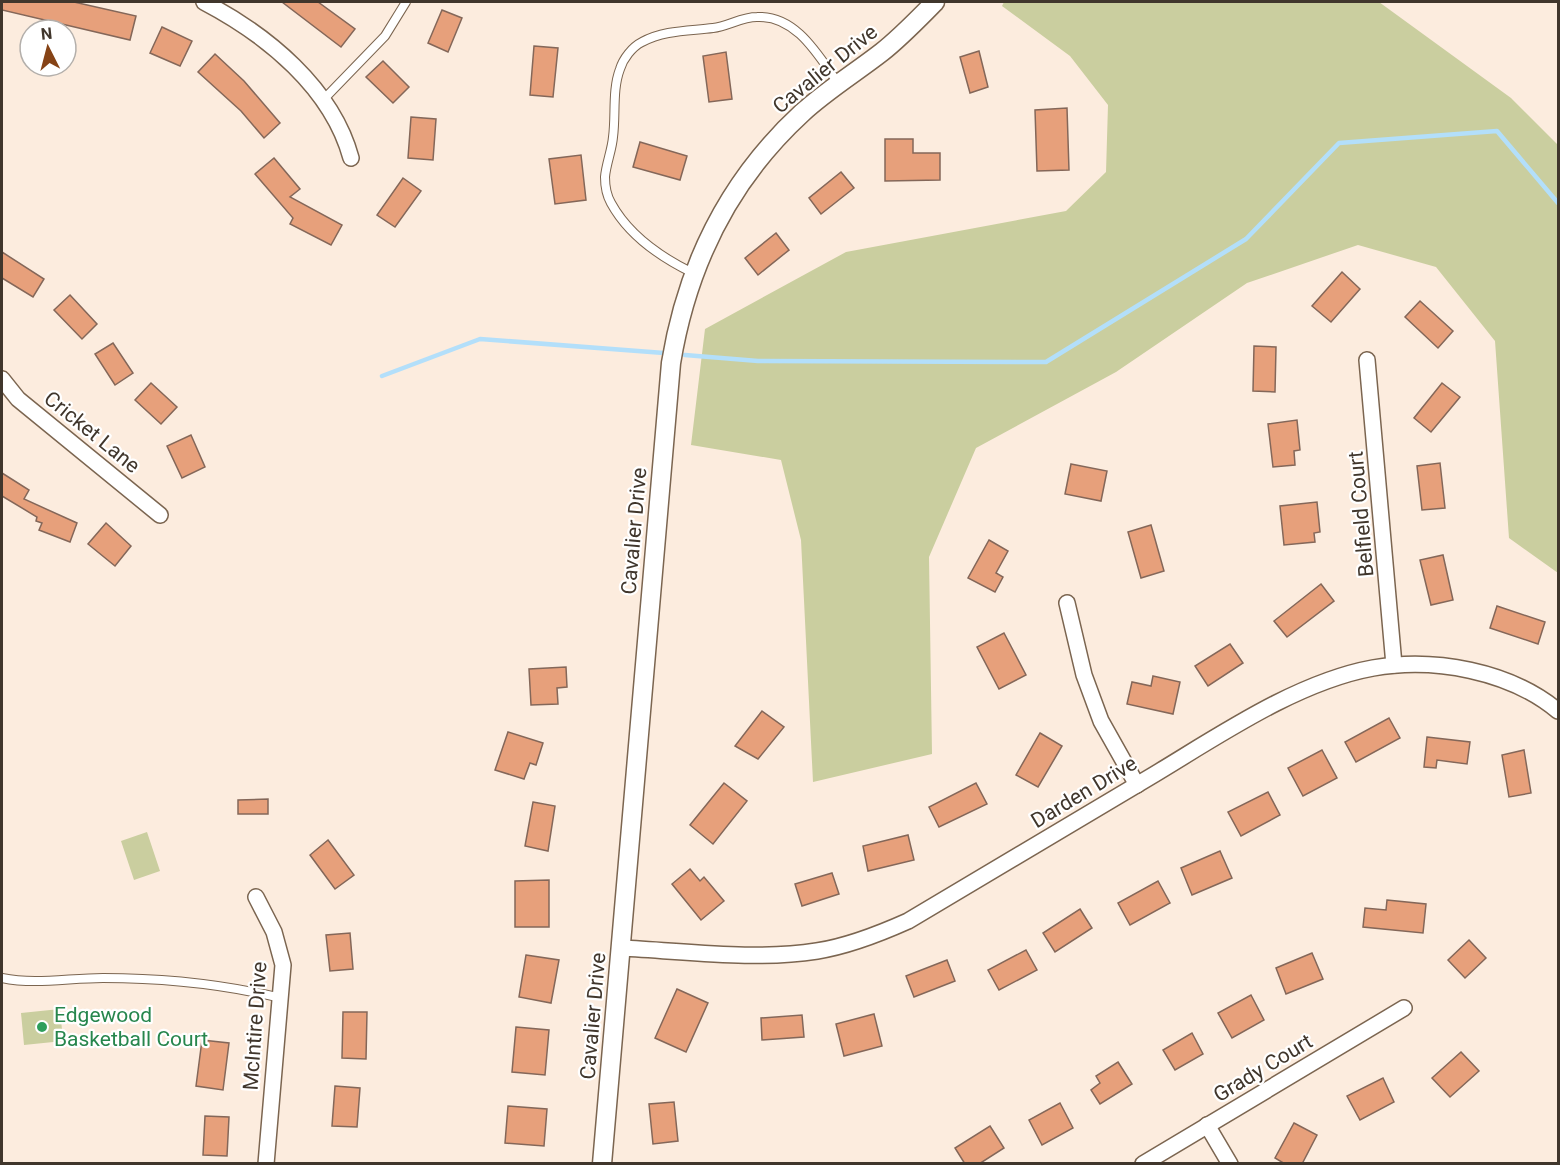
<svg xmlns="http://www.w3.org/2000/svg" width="1560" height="1165" font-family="Roboto,sans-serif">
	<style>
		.green { fill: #cace9f }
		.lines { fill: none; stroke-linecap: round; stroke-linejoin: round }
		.stream { stroke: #b3dffa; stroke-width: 4.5 }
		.building { fill: #e7a07b; stroke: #846759; stroke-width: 1.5 }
		.service-casing { stroke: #7b6550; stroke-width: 10 }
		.minor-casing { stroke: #7b6550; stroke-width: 18 }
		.tertiary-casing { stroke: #7b6550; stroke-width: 21 }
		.service { stroke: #fff; stroke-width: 8 }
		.minor { stroke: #fff; stroke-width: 15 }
		.tertiary { stroke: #fff; stroke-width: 18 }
		.leisure-dot { fill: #2e9e5b; stroke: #fff; stroke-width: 2 }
		.labels { text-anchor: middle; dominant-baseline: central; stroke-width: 4.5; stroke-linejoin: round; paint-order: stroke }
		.street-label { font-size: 21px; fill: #40362c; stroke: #fff }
		.leisure-label { font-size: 21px; fill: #27864d; stroke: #fff; text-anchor: start }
	</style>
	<rect width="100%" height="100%" fill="#fcecde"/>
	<!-- green -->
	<g class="green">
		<polygon points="1004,2 1379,2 1511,98 1558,145 1558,573 1509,538 1495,341 1436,267 1358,245 1247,283 1116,372 976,448 929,557 932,754 813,782 801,540 781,460 691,445 705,329 846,252 1066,211 1106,172 1108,105 1070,56 1002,6"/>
		<polygon points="147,832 160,871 134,880 121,841"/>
		<polygon points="60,1009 63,1041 24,1045 21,1013"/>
	</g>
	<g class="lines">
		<!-- stream -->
		<g class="stream">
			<polyline points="685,355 758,361 1046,362 1246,239 1339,143 1497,131 1558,203"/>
			<polyline points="382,376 480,339 664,353"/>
		</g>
	</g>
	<!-- building -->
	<g class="building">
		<polygon points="2,2 74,2 136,16 130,40 2,10"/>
		<polygon points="282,2 318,2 355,29 341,47"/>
		<polygon points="442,10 462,18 448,52 428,43"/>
		<polygon points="162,27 192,41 180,66 150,53"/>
		<polygon points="534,46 558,48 553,97 530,95"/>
		<polygon points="979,51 988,87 970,93 960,57"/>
		<polygon points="726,52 732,99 709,102 703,56"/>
		<polygon points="215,54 244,81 280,123 264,138 241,111 198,72"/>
		<polygon points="383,61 409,87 393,103 366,77"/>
		<polygon points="1067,108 1069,170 1037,171 1035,110"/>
		<polygon points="411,117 436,119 433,160 408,158"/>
		<polygon points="885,139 913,139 913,153 940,153 940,180 885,181"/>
		<polygon points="640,142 687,156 680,180 633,167"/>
		<polygon points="581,155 586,200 555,204 549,159"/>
		<polygon points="274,158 300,189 290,197 342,225 331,245 290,224 293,218 255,174"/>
		<polygon points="841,172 854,188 821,214 809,198"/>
		<polygon points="403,178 421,191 395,227 377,215"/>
		<polygon points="776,233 789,250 758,275 745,258"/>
		<polygon points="2,252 44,279 33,297 2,278"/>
		<polygon points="1342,272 1360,289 1331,322 1312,306"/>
		<polygon points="70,295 97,324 82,339 54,310"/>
		<polygon points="1420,301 1453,331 1438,348 1405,317"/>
		<polygon points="113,343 133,373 115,385 95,354"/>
		<polygon points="1254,346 1276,347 1275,392 1253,391"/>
		<polygon points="151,383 177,407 161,424 135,400"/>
		<polygon points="1442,383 1460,397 1431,432 1414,418"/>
		<polygon points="1297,420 1300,450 1294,451 1295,465 1273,467 1268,424"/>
		<polygon points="191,435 205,467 182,478 167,446"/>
		<polygon points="1440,463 1445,508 1422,510 1417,466"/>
		<polygon points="1071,464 1107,471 1101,501 1065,494"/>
		<polygon points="2,473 29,490 24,499 77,523 70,542 39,530 42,523 36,521 37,517 2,496"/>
		<polygon points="1317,502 1320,532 1314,533 1315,542 1284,545 1280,506"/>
		<polygon points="106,523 131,546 115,566 88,544"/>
		<polygon points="1151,525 1164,571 1141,578 1128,532"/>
		<polygon points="989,540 1008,551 996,573 1003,577 995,592 968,578"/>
		<polygon points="1443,555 1453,600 1431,605 1420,560"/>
		<polygon points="1321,584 1334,601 1287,637 1274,621"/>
		<polygon points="1497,606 1545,622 1538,644 1490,628"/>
		<polygon points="1004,633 1026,675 999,689 977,647"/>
		<polygon points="1230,644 1243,663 1208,686 1195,666"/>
		<polygon points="566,667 567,687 557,688 558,704 531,705 529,669"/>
		<polygon points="1153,676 1180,682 1173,714 1127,704 1132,682 1151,686"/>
		<polygon points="762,711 784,727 758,759 735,746"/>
		<polygon points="1389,718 1400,738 1356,762 1345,742"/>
		<polygon points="508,732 543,743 536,765 530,763 524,779 495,770"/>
		<polygon points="1040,733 1062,746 1038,787 1016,775"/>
		<polygon points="1427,737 1470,742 1467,764 1437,760 1436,768 1424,767"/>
		<polygon points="1322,750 1337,778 1303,796 1288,768"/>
		<polygon points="1524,750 1531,793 1509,797 1502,755"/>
		<polygon points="724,783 747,801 713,844 690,825"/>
		<polygon points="976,783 987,804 939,827 929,807"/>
		<polygon points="1268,792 1280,815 1241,836 1228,812"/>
		<polygon points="268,799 268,814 238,814 238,800"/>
		<polygon points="533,802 555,806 548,851 525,846"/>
		<polygon points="908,835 914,860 868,871 863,846"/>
		<polygon points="328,840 354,875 335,889 310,855"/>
		<polygon points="1220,851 1232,878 1192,895 1181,868"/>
		<polygon points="690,869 700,881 704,877 724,901 701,920 672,884"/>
		<polygon points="832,873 839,894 802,906 795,884"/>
		<polygon points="549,880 549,927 515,927 515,881"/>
		<polygon points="1158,881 1170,903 1130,925 1118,903"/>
		<polygon points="1387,900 1426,904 1423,933 1363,927 1365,908 1386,910"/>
		<polygon points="1080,909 1092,928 1055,952 1043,933"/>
		<polygon points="350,933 353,969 330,971 326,935"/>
		<polygon points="1469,940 1486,958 1465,978 1448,960"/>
		<polygon points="1026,950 1037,970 999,990 988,970"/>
		<polygon points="1312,953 1323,979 1286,994 1276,968"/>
		<polygon points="526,955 559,960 551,1003 519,997"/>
		<polygon points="947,960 955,981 914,997 906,976"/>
		<polygon points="677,989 708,1003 686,1052 655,1038"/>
		<polygon points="1251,995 1264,1020 1232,1038 1218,1013"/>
		<polygon points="343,1012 367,1012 366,1059 342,1058"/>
		<polygon points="874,1014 882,1046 844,1056 836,1024"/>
		<polygon points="802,1015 804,1037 762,1040 761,1018"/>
		<polygon points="516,1027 549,1030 545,1075 512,1072"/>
		<polygon points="1192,1033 1203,1054 1175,1070 1163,1050"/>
		<polygon points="202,1040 229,1043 223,1090 196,1086"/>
		<polygon points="1461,1052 1479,1071 1450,1097 1432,1078"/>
		<polygon points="1118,1062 1132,1084 1100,1104 1091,1090 1100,1083 1096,1076"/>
		<polygon points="1383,1078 1394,1102 1360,1120 1347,1096"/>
		<polygon points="335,1086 360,1088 357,1127 332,1126"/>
		<polygon points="674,1102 678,1141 653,1144 649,1104"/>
		<polygon points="1060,1103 1073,1128 1042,1145 1029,1120"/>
		<polygon points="508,1106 547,1109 544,1146 505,1143"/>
		<polygon points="205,1116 229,1117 227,1156 203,1155"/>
		<polygon points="1294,1123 1317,1135 1302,1164 1285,1164 1275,1158"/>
		<polygon points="990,1126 1004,1148 979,1164 965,1164 955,1148"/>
	</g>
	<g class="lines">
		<defs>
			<g id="service">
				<polyline points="324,99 385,36 406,2"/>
				<path d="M693 273C660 257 629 236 611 203 607 196 605 186 605 177 606 164 612 150 613 137 616 115 612 90 620 69 623 59 632 47 642 42 664 30 689 31 713 28 728 26 742 17 757 17 796 15 818 55 838 83"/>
				<path d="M2 978C35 985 69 978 103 978 164 978 222 984 281 998"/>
			</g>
			<g id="minor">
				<path d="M204 2C267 35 332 88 351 158"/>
				<polyline points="1367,360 1394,665"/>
				<polyline points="2,379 18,399 160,515"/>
				<polyline points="1067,603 1084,675 1101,721 1137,785"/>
				<polyline points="256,897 274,932 283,965 266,1164"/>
				<path d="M621 948C686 951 753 961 817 951 849 946 879 934 908 921 989 873 1070 825 1150 777 1217 737 1296 682 1373 668 1434 657 1510 671 1558 711"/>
				<polyline points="1207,1125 1230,1164"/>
				<polyline points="1143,1164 1404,1008"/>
			</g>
			<path id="tertiary" d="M602 1164 671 363C687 266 729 180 802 113 827 90 855 73 882 52 901 37 918 19 935 2"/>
		</defs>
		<!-- service casing -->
		<use href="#service" class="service-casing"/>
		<!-- minor casing -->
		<use href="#minor" class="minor-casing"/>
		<!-- tertiary casing -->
		<use href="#tertiary" class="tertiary-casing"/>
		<!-- service -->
		<use href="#service" class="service"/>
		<!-- minor -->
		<use href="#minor" class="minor"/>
		<!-- tertiary -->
		<use href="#tertiary" class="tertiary"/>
	</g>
	<!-- markers -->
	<circle class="leisure-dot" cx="42" cy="1027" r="6"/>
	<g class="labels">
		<!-- street labels -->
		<g class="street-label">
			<text transform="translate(825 69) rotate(-39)">Cavalier Drive</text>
			<text transform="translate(92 432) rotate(39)">Cricket Lane</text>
			<text transform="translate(1361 514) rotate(-95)">Belfield Court</text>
			<text transform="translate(634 531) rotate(-85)">Cavalier Drive</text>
			<text transform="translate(1084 792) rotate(-31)">Darden Drive</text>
			<text transform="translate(593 1016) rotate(-85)">Cavalier Drive</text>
			<text transform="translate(255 1026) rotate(-86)">McIntire Drive</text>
			<text transform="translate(1263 1068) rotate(-31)">Grady Court</text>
		</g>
		<!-- leisure labels -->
		<g class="leisure-label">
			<text x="54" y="1015">Edgewood<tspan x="54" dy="24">Basketball Court</tspan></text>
		</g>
	</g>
	<!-- border -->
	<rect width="1560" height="1165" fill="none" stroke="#40362c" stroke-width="6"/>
	<!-- north arrow -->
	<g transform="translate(48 48) rotate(354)"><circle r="28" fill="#ffffff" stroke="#b3afab" stroke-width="1.5"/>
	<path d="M0-4.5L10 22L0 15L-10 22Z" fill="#864316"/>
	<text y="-9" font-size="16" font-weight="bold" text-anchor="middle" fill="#40362c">N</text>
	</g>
</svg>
